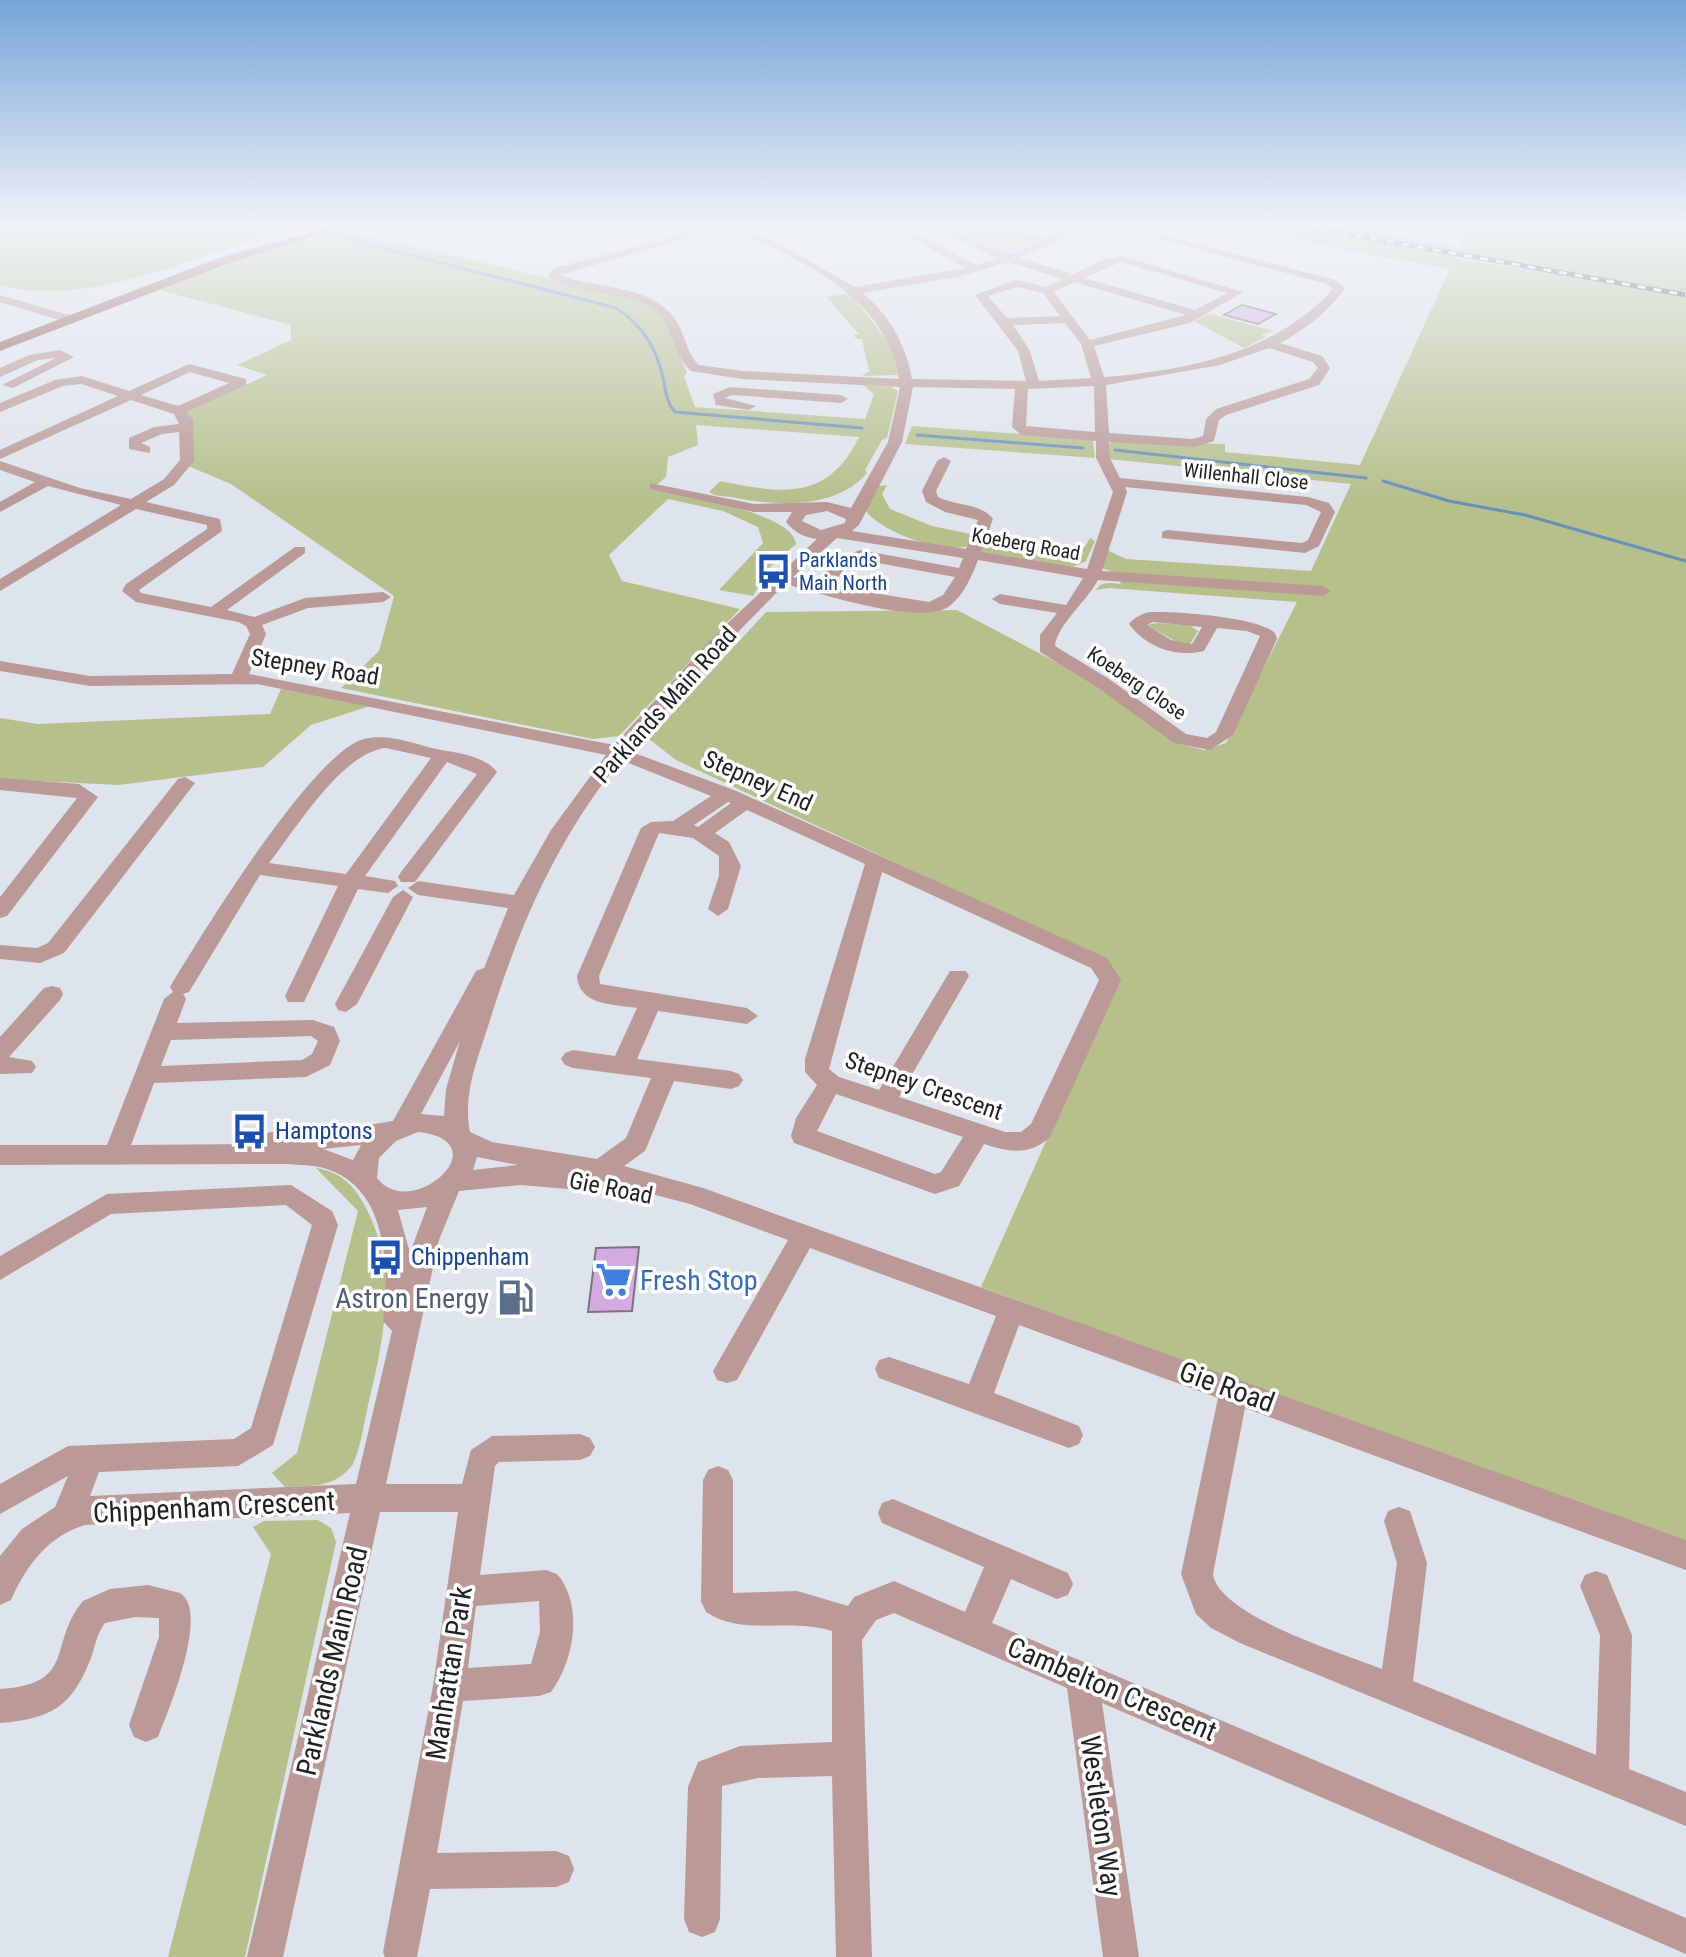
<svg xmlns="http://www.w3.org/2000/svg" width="1686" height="1957" font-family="'Roboto Condensed',sans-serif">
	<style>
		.green { fill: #b6c08b }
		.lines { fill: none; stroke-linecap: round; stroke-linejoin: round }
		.stream { stroke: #688ec1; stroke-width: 3 }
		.building { fill: #d4aae0; stroke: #7a747b; stroke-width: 2 }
		.minor { fill: #ba9997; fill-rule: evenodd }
		.major { fill: #925a58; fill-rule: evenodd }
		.rail-casing { stroke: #3d4043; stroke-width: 5 }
		.rail { stroke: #fff; stroke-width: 3; stroke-dasharray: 8; stroke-linecap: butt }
		.labels { text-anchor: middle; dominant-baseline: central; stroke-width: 7; stroke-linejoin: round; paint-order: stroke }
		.far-street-label { font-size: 20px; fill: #1f2124; stroke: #fff }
		.far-transit-label { font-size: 20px; fill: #164399; stroke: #fff; text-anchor: start }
		.street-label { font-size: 24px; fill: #1f2124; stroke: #fff }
		.transit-label { font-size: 24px; fill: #164399; stroke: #fff; text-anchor: start }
		.near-shop-label { font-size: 28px; fill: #366cbe; stroke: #fff; text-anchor: start }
		.near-service-label { font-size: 28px; fill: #4e5e75; stroke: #fff; text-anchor: end }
		.near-street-label { font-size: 28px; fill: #1f2124; stroke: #fff }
	</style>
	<rect width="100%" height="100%" fill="#dee4ed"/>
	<!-- green -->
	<g class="green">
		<path d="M0 227H295C209 250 88 311 0 285Z"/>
		<path d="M1251 227H1355L1460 248 1470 227H1686V293L1457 255 1455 258 1686 296V1547L981 1287 1117 982 1100 958 676 760 649 739 766 612 957 610 1104 687 1177 743 1204 750 1226 743 1297 602 1109 588 1096 590C1101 581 1111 583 1120 584L1123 576 1102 568 1107 550 1126 559 1311 571 1351 484 1109 459 1107 445 1113 441 1225 444V452L1360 465 1450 269 1343 250Z"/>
		<path d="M343 230 612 293C668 309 667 322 687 373L684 376 695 407 865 419 874 394 863 385 891 387 898 391 887 438 882 440 865 470 867 473C836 510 773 506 732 497 724 496 716 497 709 492L720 481C783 494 828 501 859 437L696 425 698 445 668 457 666 477 652 489C682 496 793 512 796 544L768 569 753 596 719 590 763 543 758 527 723 511 668 499 609 555 622 581 740 609 619 736 593 739 341 688 379 651 394 596 231 484 188 466 191 420 187 412 267 375 237 365 291 340V325L159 290 244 258Z"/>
		<polygon points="976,230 1030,239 1035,242 1005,253 964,233"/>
		<polygon points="850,293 891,345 898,375 862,376 869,371 862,339 856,339 854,335 859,334 826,297"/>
		<polygon points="1210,314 1274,331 1261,335 1266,337 1244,348 1194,321"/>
		<polygon points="912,426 1090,439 1093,440 1095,458 905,444"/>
		<path d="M887 485 882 494 890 509 932 526 975 535 968 546C941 554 881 532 865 510L879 486Z"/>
		<polygon points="985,537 1071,551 1085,547 1090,538 1095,541 1086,561 1072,567 984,553 980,551"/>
		<polygon points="1156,623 1189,625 1198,631 1190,644 1180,644 1147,625"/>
		<polygon points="281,689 370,706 311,725 263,767 118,785 0,779 0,718 38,724 270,714"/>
		<path d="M316 1168C341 1172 354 1185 366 1208 399 1271 384 1338 368 1405 364 1424 361 1446 353 1464 336 1488 311 1486 285 1487L272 1473 297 1453 358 1211Z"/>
		<polygon points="318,1520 331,1528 336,1542 245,1957 168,1957 271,1554 253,1527 264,1521"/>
	</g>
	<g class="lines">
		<!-- stream -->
		<g class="stream">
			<path d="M333 235 616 308C644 326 657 349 664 382 666 394 667 403 675 412L862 428"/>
			<polyline points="917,435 1083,448"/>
			<polyline points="1115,450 1366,478"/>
			<polyline points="1383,481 1449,501 1525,515 1686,561"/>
		</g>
	</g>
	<!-- building -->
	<g class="building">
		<polygon points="1242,305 1276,314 1258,324 1224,315"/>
		<polygon points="639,1247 632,1311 588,1312 596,1248"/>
	</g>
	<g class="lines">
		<!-- minor -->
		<g class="minor">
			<path d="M709 227H726L560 275C596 289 646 284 672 315 685 330 685 352 699 365L742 371 899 379C889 311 830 276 773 248 759 241 741 236 729 227H743L771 239 855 287 965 268 891 227H904L976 265 997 259 935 227H991L1049 237 1072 227H1086L1019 258 1073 274 1105 259 1121 256 1243 292 1190 323 1094 346 1104 377C1185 371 1276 353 1333 289L1327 284 1115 227H1132L1335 280 1345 289C1327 312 1305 330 1280 343L1322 356 1330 368 1319 385 1226 415 1219 420 1214 441 1194 447 1109 442 1110 458 1120 478 1308 497 1329 503 1335 512 1319 546 1305 553 1162 538V532L1167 530 1302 543 1308 540 1321 512 1306 505 1125 487 1127 492 1102 571 1323 586 1331 591 1323 596 1098 580C1087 601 1057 625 1055 646L1109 679 1186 734 1207 738 1216 732 1260 636 1247 631 1217 628 1204 651C1176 658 1146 647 1129 624 1134 618 1142 613 1151 612 1176 611 1259 617 1275 633L1277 639 1233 735 1210 750 1174 743 1097 687 1040 652V635L1057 613 1000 604 992 599 1000 594 1066 605 1083 578 978 560C972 576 963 597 948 607 917 626 820 593 785 584L696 675 629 751 734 790 1107 958 1121 980 1050 1137C1030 1156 1008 1152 984 1144L959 1186 935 1194 794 1143 791 1136 796 1118 817 1085 805 1072V1059L865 864 747 810 715 833 729 842 741 866 728 909 718 916 708 909 719 876V856L693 838 659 833 599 976 600 984 747 1008 758 1016 747 1024 658 1011 637 1059 731 1071 739 1074 743 1080 739 1086 731 1089 674 1081 645 1151 624 1166 703 1188 1686 1540V1570L1245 1408 1213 1574C1219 1616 1342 1653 1382 1669L1397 1563 1384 1521 1388 1511 1399 1507 1410 1511 1427 1563 1413 1681 1596 1755 1600 1635 1580 1586 1585 1575 1596 1571 1607 1575 1632 1635 1629 1769 1686 1792V1826L1240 1643 1211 1628 1196 1614 1181 1574 1218 1398 1019 1325 994 1393 1079 1426 1083 1435 1079 1444 1069 1448 879 1378 875 1369 879 1360 889 1357 969 1384 996 1316 810 1248 737 1380 727 1383 717 1380 713 1371 788 1240 690 1204 590 1178 588 1187 579 1190 521 1185 459 1191 439 1240 386 1484H462L471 1450 492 1436 580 1434 590 1438 595 1447 590 1456 580 1460 499 1462 495 1466 480 1575 546 1570 557 1574C584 1605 574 1661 551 1692L539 1696 463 1701 437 1853 556 1851 569 1856 574 1869 569 1882 556 1887 430 1889 417 1957H385L383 1952 433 1686 458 1512H380L283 1957H247L350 1513 85 1525C48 1536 26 1566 11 1600L0 1605V1556L22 1529 55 1507 68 1476 0 1514V1484L68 1446 234 1439 251 1428 312 1225 286 1205 111 1214 0 1280V1256L107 1194 291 1185 332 1211 338 1225 273 1445 238 1466 99 1472 90 1496 356 1484 392 1331 383 1321C389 1266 388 1187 324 1168 313 1165 299 1165 287 1164L0 1165V1145H107L164 999 173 992 170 987C199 938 314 751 364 739 388 733 412 743 436 749 456 753 484 755 497 772L415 882H401L398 877 401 872 477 774 447 762 365 876 395 881 398 886 388 893 358 889 304 1002H288L285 996 338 886 260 875 189 992 183 994 186 999 177 1023 313 1020 334 1027 340 1041 330 1065 306 1077 154 1083 131 1145 266 1144 264 1140 267 1133 276 1131 336 1130 393 1121 476 971 484 968 508 908 418 895 408 888 418 881 514 895 551 830 606 755 257 684 90 686 0 671V661L90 676 232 674 250 634 246 626 238 622 136 602 122 591 126 584 207 529V525L136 509 0 591V579L121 505 48 486 0 512V502L35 482 0 470V461L80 488 131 499 164 479 180 460 179 432 162 434 141 443 150 447V453L129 449V438L154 427 179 424 174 414 131 400 0 459V450L118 396 81 384 63 386 0 412V403L55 380 82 376 129 391 189 364 246 379V385L187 412 193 420 194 461 174 485 146 502 220 519 222 531 139 590 141 593 211 607 295 547H305V553L227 610 254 617 305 598 383 592 391 597 383 602 308 608 262 625 266 634 249 674 614 745 712 638 817 539C804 537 795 533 786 522L792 512H754L650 489V483L754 504 827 502 851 508 888 442 900 387 742 379 691 371C671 352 674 323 650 308 619 289 576 297 547 276L555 268ZM978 231 1039 241 1008 255 962 234ZM1008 262 1063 279 1046 287 1016 280 975 295 1018 351 1026 381 912 379C906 345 890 315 862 293L957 277ZM1121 262 1227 293 1195 310 1084 278ZM1074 282 1186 315 1090 340 1054 292ZM1017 287 1043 293 1060 316 1007 318 988 296ZM1065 323 1081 344 1091 378 1039 381 1030 351 1013 325ZM1269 348 1313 362 1318 368 1309 379 1216 409 1206 419 1203 436 1193 439 1109 433 1106 385 1220 365ZM190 372 229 383 178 406 141 395ZM1094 386 1095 432 1026 426 1028 389ZM913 387 1015 389 1012 427 1021 435 1096 441V458L1113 492 1087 569 981 552 993 519C981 503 956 506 938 497L936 491 951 461 944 457 937 461 922 491 926 502 945 512 978 520 966 549 852 531 859 525 902 442ZM827 511 846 519 845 523 821 530 802 521 806 515ZM837 538 963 558 959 568 860 550 836 559 817 583 793 577ZM861 560 955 577 943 595 929 602 831 586 848 565ZM1153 622 1202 627 1192 644 1171 640 1147 625ZM386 748 431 758 346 874 269 863C296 829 342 752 386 748ZM621 760 711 796 673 821 651 822 641 828 577 976C579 1006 613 1004 637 1008L615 1056 573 1050 565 1053 561 1059 565 1065 573 1068 651 1078 626 1138 597 1159 492 1142 470 1132C462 1093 479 1056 490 1020 520 924 557 839 621 760ZM728 802 731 803 698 827 694 825ZM882 872 1091 968 1099 980 1031 1124 1021 1132H1005L899 1097 969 976 966 971H950L879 1090 839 1077 829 1069ZM311 1036 318 1041 312 1054 302 1060 161 1066 171 1040ZM460 1041 446 1089 444 1116 421 1114ZM836 1094 963 1137 941 1172 935 1174 817 1131ZM418 1132C502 1141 412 1223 377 1178L379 1158 396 1141ZM361 1145 353 1160 323 1149ZM477 1157 518 1165 473 1170ZM427 1207 410 1253 398 1210ZM539 1601 540 1632 531 1664 468 1668 476 1606Z"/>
			<polygon points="0,295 76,317 78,320 72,324 0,302"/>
			<polygon points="60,350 74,357 13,388 2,385 56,358 38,360 0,377 0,368 29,355"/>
			<polygon points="730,387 841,395 848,399 841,403 732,395 725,398 756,406 749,410 716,405 713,394"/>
			<polygon points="185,777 195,783 64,953 40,963 0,959 0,945 37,948 48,943 178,779"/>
			<polygon points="0,778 79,784 98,797 7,916 0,918 0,897 77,798 0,790"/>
			<polygon points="403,890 413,897 357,1004 346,1012 338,1010 335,1004 393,897"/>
			<polygon points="52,986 60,988 63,994 60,1000 9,1057 32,1061 36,1067 32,1073 0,1074 0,1037 44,988"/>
			<path d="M718 1466 728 1470 733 1480V1593L797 1591 848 1606 854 1597 894 1581 965 1612 984 1567 882 1523 878 1513 882 1503 893 1499 1068 1573 1073 1584 1068 1595 1057 1599 1011 1579 992 1623 1686 1918V1954L1102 1703 1139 1957H1103L1067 1688 894 1613 876 1620 862 1640 872 1957H836L832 1776 758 1778 722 1786 720 1919 715 1932 702 1937 689 1932 684 1919 688 1787 698 1762 740 1746 832 1742V1631C789 1617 743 1637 706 1612L701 1601 703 1480 708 1470Z"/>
			<path d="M148 1585 180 1593C210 1611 169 1710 158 1737L146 1742 134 1737 129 1725 159 1637V1618L135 1617 105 1623C97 1633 95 1646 91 1658 72 1707 51 1719 0 1723V1689C78 1684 47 1644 83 1601L110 1589Z"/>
		</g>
		<!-- major -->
		<polygon class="major" points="328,227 346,227 224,265 0,351 0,342 216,259"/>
		<defs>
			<polyline id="rail" points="1307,227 1686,295"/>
		</defs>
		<!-- rail casing -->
		<use href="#rail" class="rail-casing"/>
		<!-- rail -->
		<use href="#rail" class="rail"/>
	</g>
	<!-- sky -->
	<linearGradient id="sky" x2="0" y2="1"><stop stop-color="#75a5d8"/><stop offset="0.45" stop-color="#f0f3f7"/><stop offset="1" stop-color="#f0f3f7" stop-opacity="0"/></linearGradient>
	<rect width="1686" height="501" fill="url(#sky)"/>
	<!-- icons -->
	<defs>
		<symbol id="bus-bare" viewBox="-9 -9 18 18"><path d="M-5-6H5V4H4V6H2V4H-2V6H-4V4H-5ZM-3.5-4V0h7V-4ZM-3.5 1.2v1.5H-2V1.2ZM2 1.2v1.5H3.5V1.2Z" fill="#1a4fb4" stroke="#fff" stroke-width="2.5" paint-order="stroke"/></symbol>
		<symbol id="supermarket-bare" viewBox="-9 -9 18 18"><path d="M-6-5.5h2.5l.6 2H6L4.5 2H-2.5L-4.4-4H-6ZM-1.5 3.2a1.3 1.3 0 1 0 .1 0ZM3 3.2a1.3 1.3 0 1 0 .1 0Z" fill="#3f7fe0" stroke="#fff" stroke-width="2.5" paint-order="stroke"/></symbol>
		<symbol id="fuel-bare" viewBox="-9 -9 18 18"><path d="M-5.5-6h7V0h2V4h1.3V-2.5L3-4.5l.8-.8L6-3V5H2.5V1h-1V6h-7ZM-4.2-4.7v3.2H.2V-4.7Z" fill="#5c6f8a" stroke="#fff" stroke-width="2.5" paint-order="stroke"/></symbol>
	</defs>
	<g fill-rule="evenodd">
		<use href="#bus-bare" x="748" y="546" width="51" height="51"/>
		<use href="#bus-bare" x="224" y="1106" width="51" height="51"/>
		<use href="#bus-bare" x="360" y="1232" width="51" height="51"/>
		<use href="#supermarket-bare" x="588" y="1254" width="51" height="51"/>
		<use href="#fuel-bare" x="490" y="1272" width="51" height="51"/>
	</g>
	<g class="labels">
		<!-- far-street labels -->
		<g class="far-street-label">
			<text transform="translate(1246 476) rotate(6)">Willenhall Close</text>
			<text transform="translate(1026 544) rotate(10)">Koeberg Road</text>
			<text transform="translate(1137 683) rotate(34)">Koeberg Close</text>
		</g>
		<!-- far-transit labels -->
		<g class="far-transit-label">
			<text x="799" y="560">Parklands<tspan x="799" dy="23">Main North</tspan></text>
		</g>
		<!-- street labels -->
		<g class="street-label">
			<text transform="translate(315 667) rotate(9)">Stepney Road</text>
			<text transform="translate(665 705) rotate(-48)">Parklands Main Road</text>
			<text transform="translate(758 781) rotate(24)">Stepney End</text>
			<text transform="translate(924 1086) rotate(19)">Stepney Crescent</text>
			<text transform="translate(611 1188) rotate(11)">Gie Road</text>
		</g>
		<!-- transit labels -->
		<g class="transit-label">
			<text x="275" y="1131">Hamptons</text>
			<text x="411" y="1257">Chippenham</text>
		</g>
		<!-- near-shop labels -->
		<g class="near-shop-label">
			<text x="640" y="1280">Fresh Stop</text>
		</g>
		<!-- near-service labels -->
		<g class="near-service-label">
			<text x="489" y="1298">Astron Energy</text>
		</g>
		<!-- near-street labels -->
		<g class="near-street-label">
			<text transform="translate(1227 1387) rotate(20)">Gie Road</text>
			<text transform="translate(214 1507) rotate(-3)">Chippenham Crescent</text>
			<text transform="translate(332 1661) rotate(-77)">Parklands Main Road</text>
			<text transform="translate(449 1673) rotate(-81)">Manhattan Park</text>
			<text transform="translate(1112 1689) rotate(23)">Cambelton Crescent</text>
			<text transform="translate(1101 1816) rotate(82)">Westleton Way</text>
		</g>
	</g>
</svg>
